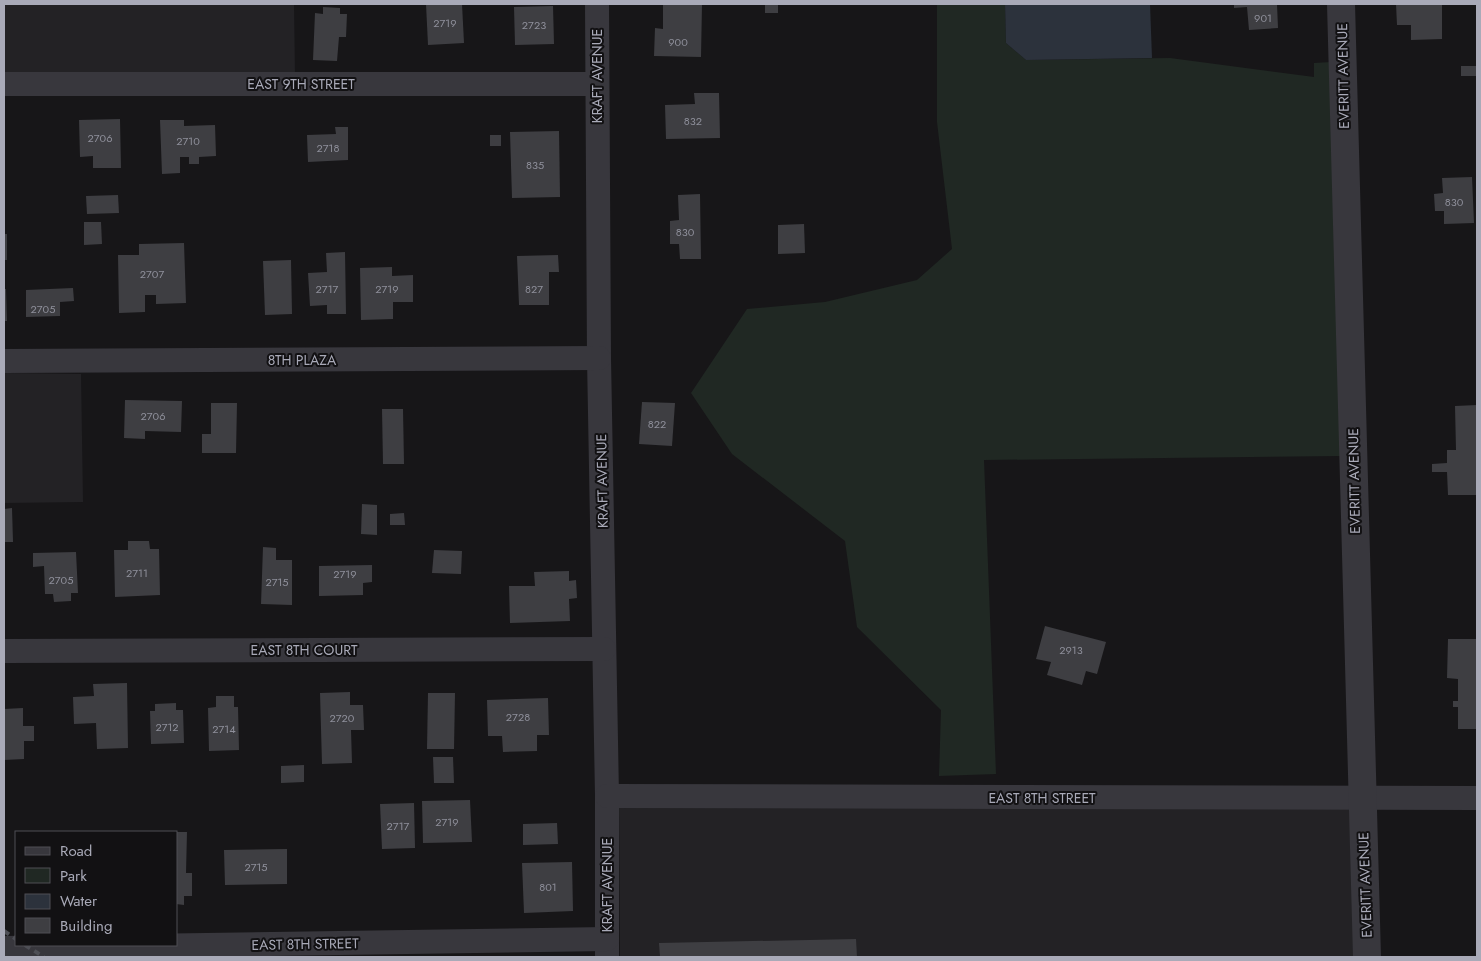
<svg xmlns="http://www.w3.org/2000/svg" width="1481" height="961" font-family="Jost,sans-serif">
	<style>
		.built { fill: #232225 }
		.green { fill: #202823 }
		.water { fill: #2c323c }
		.building { fill: #3e3e42 }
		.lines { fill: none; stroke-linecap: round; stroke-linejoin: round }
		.minor { stroke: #38373d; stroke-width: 24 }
		.tertiary { stroke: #38373d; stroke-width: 28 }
		.rail { stroke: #4e4f56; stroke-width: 4; stroke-dasharray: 6 5; stroke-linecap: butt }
		.labels { text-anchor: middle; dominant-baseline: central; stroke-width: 4; stroke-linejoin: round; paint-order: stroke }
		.number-label { font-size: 11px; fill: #8e8f9a }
		.street-label { font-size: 14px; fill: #a9aab8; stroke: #121113 }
	</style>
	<rect width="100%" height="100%" fill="#171618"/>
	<!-- built -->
	<g class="built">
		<polygon points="4,4 294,4 295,76 4,75"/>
		<polygon points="4,373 81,374 83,502 4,503"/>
		<polygon points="619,802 1350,804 1355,957 620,957"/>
	</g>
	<!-- green -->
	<polygon class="green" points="937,4 1005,4 1006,43 1026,60 1170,58 1314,77 1314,63 1331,62 1341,456 984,460 996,774 939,776 941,710 857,627 845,541 732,454 691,393 747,309 825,302 917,280 952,249 937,122"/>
	<!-- water -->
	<polygon class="water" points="1005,4 1150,4 1152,58 1026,60 1006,43"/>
	<!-- building -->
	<g class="building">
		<polygon points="426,4 462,4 464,43 428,45"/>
		<polygon points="663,4 702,4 701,57 654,56 655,28 663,29"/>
		<rect x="765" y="4" width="13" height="9"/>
		<polygon points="1234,4 1277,4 1278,28 1249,30 1247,7 1234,8"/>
		<polygon points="1396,4 1442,4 1442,39 1411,40 1411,25 1397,25"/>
		<polygon points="553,6 554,44 515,45 514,7"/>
		<polygon points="323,7 340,8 340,14 347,14 346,37 339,37 337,61 313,60 315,13 323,14"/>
		<rect x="1461" y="66" width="16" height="10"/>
		<polygon points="694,93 719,93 720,138 666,139 665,105 695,104"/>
		<polygon points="120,119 121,168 93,168 93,156 80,157 79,120"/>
		<polygon points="160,120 184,120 184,126 215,125 216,156 199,157 199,164 189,164 189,157 180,157 180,173 162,174"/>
		<polygon points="335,127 348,127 348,160 308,162 307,135 336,134"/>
		<polygon points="559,131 560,197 512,198 510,132"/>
		<rect x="490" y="135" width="11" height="11"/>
		<polygon points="1472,177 1474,223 1444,224 1444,211 1435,211 1434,194 1443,193 1442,178"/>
		<polygon points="700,194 701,259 680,259 679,244 670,244 670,221 679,220 678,195"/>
		<polygon points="118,195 119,213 87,214 86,196"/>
		<polygon points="84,222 101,222 102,244 84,245"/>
		<polygon points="804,224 805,253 778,254 778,225"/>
		<rect x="4" y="234" width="3" height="26"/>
		<polygon points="184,243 186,303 156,304 156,295 145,295 145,312 119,313 118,255 139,255 139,244"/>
		<polygon points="345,252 346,314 327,314 327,305 310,306 308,273 327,272 326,253"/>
		<polygon points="558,255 559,272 549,272 549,305 519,305 517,256"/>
		<polygon points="291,260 292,314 265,315 263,261"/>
		<polygon points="392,267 392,276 413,275 413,302 393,302 393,319 361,320 360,268"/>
		<polygon points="73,288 74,301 60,302 60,316 26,317 26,290"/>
		<polygon points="4,289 6,289 7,321 4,321"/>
		<polygon points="125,400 182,401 181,432 145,431 145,439 124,438"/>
		<polygon points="642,402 675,403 672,446 639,444"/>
		<polygon points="211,403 237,403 236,453 202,453 202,434 211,434"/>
		<polygon points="1477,405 1477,495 1448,495 1447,472 1432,472 1432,464 1447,463 1447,450 1456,450 1455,406"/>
		<polygon points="382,409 403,409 404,464 383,464"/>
		<polygon points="362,504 377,505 377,535 361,534"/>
		<polygon points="12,508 13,542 4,542 4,509"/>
		<polygon points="404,513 405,525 390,525 390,514"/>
		<polygon points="128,541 149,541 150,549 159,549 160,595 115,597 114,550 128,550"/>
		<polygon points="263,547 276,548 276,560 292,560 292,605 261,604"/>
		<polygon points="434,550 462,551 461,574 432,573"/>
		<polygon points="76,552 78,593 71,593 71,601 54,602 53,594 45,594 44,566 33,567 33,553"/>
		<polygon points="372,565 372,582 363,583 363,595 319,596 319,566"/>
		<polygon points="569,571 569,581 576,580 577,598 569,599 570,621 510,623 509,586 535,586 534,572"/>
		<polygon points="1045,626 1106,642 1097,674 1086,671 1082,685 1047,675 1051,662 1036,659"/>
		<polygon points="1448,639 1477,639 1477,729 1458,729 1458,707 1453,707 1453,701 1458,701 1458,679 1447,678"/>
		<polygon points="127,683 128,748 97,749 96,723 74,724 73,697 94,696 93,684"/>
		<polygon points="350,692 350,705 363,705 364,730 351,730 352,763 322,764 320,693"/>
		<polygon points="428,693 455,693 454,749 427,749"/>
		<polygon points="216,696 234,696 234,707 238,707 239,750 209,751 208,708 216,707"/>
		<polygon points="548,698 549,735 537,735 537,751 503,752 502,736 488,736 487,700"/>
		<polygon points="176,703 176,710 183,710 184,743 151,744 150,711 155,711 155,704"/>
		<polygon points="23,708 23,726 34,726 34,741 24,741 24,759 4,760 4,709"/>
		<polygon points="433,757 453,757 454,783 434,783"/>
		<polygon points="304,765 304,782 281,783 281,766"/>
		<polygon points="470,800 472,842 423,843 422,801"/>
		<polygon points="414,803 415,848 382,849 380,804"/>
		<polygon points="557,823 558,844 523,845 523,824"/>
		<polygon points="176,832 187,832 186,873 192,873 192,896 184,896 184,905 176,904"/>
		<polygon points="287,849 287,884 225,885 224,850"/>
		<polygon points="572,862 573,911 524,913 522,863"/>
		<polygon points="856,939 857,957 660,957 659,943"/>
	</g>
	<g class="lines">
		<!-- minor -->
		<g class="minor">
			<polyline points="597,4 599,358 607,796 607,957"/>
			<polyline points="4,84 597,84"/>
			<polyline points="4,361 599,358"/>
			<polyline points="4,651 604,649"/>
			<polyline points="607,796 1477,798"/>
			<polyline points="4,948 607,939"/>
		</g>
		<!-- tertiary -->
		<polyline class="tertiary" points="1341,4 1367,957"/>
		<!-- rail -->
		<g class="rail">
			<polyline points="4,931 16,939"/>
			<polyline points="25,945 44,957"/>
		</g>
	</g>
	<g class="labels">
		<!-- number labels -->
		<g class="number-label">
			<text x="1263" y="18">901</text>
			<text x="445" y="23">2719</text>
			<text x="534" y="25">2723</text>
			<text x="678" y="42">900</text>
			<text x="693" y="121">832</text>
			<text x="100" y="138">2706</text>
			<text x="188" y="141">2710</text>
			<text x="328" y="148">2718</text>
			<text x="535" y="165">835</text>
			<text x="1454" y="202">830</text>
			<text x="685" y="232">830</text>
			<text x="152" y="274">2707</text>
			<text x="327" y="289">2717</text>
			<text x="387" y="289">2719</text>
			<text x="534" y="289">827</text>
			<text x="43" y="309">2705</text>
			<text x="153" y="416">2706</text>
			<text x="657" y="424">822</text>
			<text x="137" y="573">2711</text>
			<text x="345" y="574">2719</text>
			<text x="61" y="580">2705</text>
			<text x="277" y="582">2715</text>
			<text x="1071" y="650">2913</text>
			<text x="518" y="717">2728</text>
			<text x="342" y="718">2720</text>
			<text x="167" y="727">2712</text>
			<text x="224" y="729">2714</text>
			<text x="447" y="822">2719</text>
			<text x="398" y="826">2717</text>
			<text x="256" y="867">2715</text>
			<text x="548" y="887">801</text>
		</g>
		<!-- street labels -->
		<g class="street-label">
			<text transform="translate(597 76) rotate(-90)">KRAFT AVENUE</text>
			<text transform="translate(1343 76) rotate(-91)">EVERITT AVENUE</text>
			<text x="301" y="84">EAST 9TH STREET</text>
			<text x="302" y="360">8TH PLAZA</text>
			<text transform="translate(602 481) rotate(-91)">KRAFT AVENUE</text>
			<text transform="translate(1354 481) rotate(-91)">EVERITT AVENUE</text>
			<text x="304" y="650">EAST 8TH COURT</text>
			<text x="1042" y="798">EAST 8TH STREET</text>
			<text transform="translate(607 885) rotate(-90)">KRAFT AVENUE</text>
			<text transform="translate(1365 885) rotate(-92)">EVERITT AVENUE</text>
			<text transform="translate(305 944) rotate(-1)">EAST 8TH STREET</text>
		</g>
	</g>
	<!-- border -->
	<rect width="1481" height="961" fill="none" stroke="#a9aab8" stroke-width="10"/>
	<!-- legend -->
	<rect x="15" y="831" width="162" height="115" fill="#121113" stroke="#4e4e55"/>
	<rect x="25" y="847" width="25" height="8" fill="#38373d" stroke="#4e4e55"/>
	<text x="60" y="856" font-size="15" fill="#a9aab8">Road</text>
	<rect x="25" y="868" width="25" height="15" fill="#202823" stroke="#4e4e55"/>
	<text x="60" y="881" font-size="15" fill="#a9aab8">Park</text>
	<rect x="25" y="894" width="25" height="15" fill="#2c323c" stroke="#4e4e55"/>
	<text x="60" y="906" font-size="15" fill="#a9aab8">Water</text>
	<rect x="25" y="918" width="25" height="15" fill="#3e3e42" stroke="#4e4e55"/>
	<text x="60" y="931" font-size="15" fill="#a9aab8">Building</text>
</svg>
